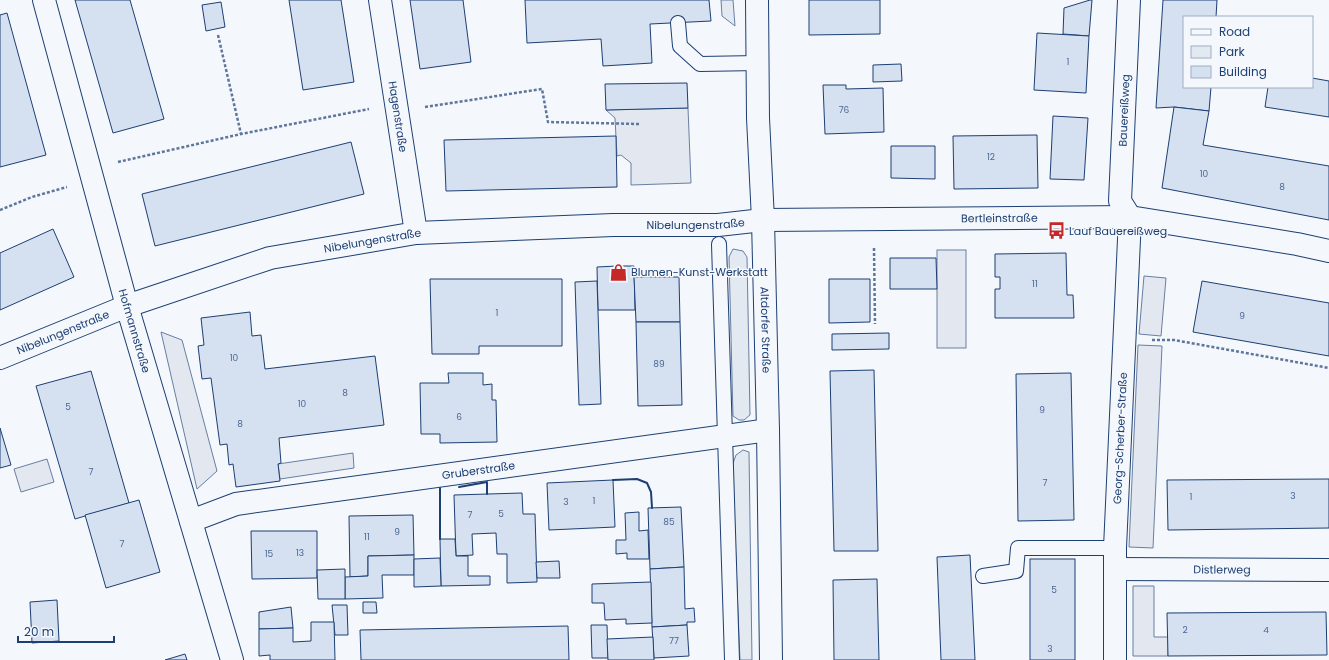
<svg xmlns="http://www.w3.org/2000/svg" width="1329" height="660" font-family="Poppins,sans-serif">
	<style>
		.green { fill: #e3e9f0; stroke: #687fa3 }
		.parking { fill: #e3e8f0; stroke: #687fa3 }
		.building { fill: #d5e0f0; stroke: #1d3f73 }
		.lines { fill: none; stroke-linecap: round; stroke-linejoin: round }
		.service-casing { stroke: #1d3f73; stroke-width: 16 }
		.minor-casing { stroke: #1d3f73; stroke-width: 24 }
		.secondary-casing { stroke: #1d3f73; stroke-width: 24 }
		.path { stroke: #5e769c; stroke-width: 2.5; stroke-dasharray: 3 2; stroke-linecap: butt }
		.service { stroke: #f4f7fb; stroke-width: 14 }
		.minor { stroke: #f4f7fb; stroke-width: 22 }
		.secondary { stroke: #f4f7fb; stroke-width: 22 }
		.wall { stroke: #1d3f73; stroke-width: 2 }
		.labels { text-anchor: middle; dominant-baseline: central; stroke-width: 3; stroke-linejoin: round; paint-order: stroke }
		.number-label { font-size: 9px; fill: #4b6792 }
		.street-label { font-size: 11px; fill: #1d3f73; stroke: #f4f7fb }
		.poi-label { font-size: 11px; fill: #1d3f73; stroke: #f4f7fb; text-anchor: start }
	</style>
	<rect width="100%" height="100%" fill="#f4f7fb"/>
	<!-- green -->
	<g class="green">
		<polygon points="721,0 733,0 735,26 722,16"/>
		<polygon points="733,249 743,251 747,257 750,415 744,420 739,420 733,416 729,257"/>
		<polygon points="743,450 749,452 752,660 740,660 732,466 736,455"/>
	</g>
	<!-- parking -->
	<g class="parking">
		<polygon points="688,108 691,183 631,185 631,163 621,155 617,156 615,118 606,110"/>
		<rect x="937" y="250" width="29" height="98"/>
		<polygon points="1144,276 1166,278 1161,336 1139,334"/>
		<polygon points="161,332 182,340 217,471 197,489"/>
		<polygon points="1138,345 1162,346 1153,548 1129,547"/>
		<polygon points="353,453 354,468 280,479 278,464"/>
		<polygon points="47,459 54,482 21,492 14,469"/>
		<polygon points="1133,586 1154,586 1154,637 1168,637 1168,656 1133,656"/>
	</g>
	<!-- building -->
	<g class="building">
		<polygon points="75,0 130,0 164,119 113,133"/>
		<polygon points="289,0 341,0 354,82 303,90"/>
		<polygon points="410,0 463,0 471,62 420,69"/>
		<polygon points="525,0 709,0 711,21 650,24 652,63 603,66 601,39 527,43"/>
		<polygon points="809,0 880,0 880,34 809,35"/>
		<polygon points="1090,0 1092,0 1089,36 1063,34 1064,8"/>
		<polygon points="1163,0 1217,0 1216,17 1184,17 1184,87 1211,87 1209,111 1174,107 1156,108"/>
		<polygon points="221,2 225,27 206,31 202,5"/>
		<polygon points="7,13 46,155 0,167 0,15"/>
		<polygon points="1037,33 1089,36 1086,93 1034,90"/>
		<polygon points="901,64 902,81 873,82 873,65"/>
		<polygon points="1312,78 1329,81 1329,117 1265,107 1268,87 1312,87"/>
		<polygon points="687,83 688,108 606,110 605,84"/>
		<polygon points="823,85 846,85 846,89 883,88 884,132 825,134"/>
		<polygon points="1174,107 1209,111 1203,145 1329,166 1329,220 1162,188"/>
		<polygon points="1053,116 1088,118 1084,180 1050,179"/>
		<polygon points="1037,135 1038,188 954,189 953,136"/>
		<polygon points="616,136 617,187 446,191 444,140"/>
		<polygon points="351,142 364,194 155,246 142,194"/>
		<polygon points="891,146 935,146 935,179 891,178"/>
		<polygon points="53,229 74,277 0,310 0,253"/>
		<polygon points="1066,253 1067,295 1073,295 1074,318 995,318 995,289 1000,289 1000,277 995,277 995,254"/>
		<polygon points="890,258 936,258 937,289 890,289"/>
		<polygon points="617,266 634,266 635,310 598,310 597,267"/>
		<polygon points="634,277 679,277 680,322 636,322"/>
		<polygon points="430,279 562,279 562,346 479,346 479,354 432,354"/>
		<polygon points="829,279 870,279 870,322 829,323"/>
		<polygon points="597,281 601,404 579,405 575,282"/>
		<polygon points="1202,281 1329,303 1329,356 1193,332"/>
		<polygon points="250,312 252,336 261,335 265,369 375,356 384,425 279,438 281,463 278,464 280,481 236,487 233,464 229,465 227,444 220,445 211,378 202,379 198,346 204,345 201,318"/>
		<polygon points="636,322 680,322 682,405 638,406"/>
		<polygon points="889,333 889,349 832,350 832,334"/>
		<polygon points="874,370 878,551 834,551 830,371"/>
		<polygon points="91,371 129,503 75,519 36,386"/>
		<polygon points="448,373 483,373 483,385 492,384 492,400 496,400 497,442 440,443 440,434 421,434 420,383 449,383"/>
		<polygon points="1071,373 1074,520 1018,521 1016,374"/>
		<polygon points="0,428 11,465 0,468"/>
		<polygon points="1329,479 1329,528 1168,530 1167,480"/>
		<polygon points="613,480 615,527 549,530 547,483"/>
		<polygon points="522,493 523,514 535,514 537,582 507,583 507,554 497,554 496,533 472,534 473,555 456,556 454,495"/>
		<polygon points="139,500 160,572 106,588 85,515"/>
		<polygon points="681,507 684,567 650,569 648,508"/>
		<polygon points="639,512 639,531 648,530 649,559 627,559 627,553 616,554 616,540 626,540 625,513"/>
		<polygon points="413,515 414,555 368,556 368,576 350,577 349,516"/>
		<polygon points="251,531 317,531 317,578 252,579"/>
		<polygon points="440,539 455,539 456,556 468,556 468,576 490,576 490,585 441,586"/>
		<polygon points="414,555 414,575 382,575 383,598 345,599 345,577 368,576 368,556"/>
		<polygon points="970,555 975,660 941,660 937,557"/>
		<polygon points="440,558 441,586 414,587 414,559"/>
		<rect x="1030" y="559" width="45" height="101"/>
		<polygon points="559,561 560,578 537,578 536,562"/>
		<polygon points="684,567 685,609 694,608 695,622 687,622 687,625 652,627 650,569"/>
		<polygon points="345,569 345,599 318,599 317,570"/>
		<polygon points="877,579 879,660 834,660 833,580"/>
		<polygon points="651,582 652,623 626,624 626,619 605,620 604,603 592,603 592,584"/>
		<polygon points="57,600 59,641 32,643 30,602"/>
		<polygon points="363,602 376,602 377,613 363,613"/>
		<polygon points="332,605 347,605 348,635 335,635"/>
		<polygon points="291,607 293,628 259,629 259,612"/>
		<polygon points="1326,612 1327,655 1168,656 1167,613"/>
		<polygon points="311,622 334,622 335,660 270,660 270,655 259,656 259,629 293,628 293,642 311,641"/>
		<polygon points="591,625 607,625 608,658 592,658"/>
		<polygon points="687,625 689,656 654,658 652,627"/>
		<polygon points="568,626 569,660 361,660 360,630"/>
		<polygon points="653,637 654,660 608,660 607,639"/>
		<polygon points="185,654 187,660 165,660"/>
	</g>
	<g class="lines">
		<defs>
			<g id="service">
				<polyline points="678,23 680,46 700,64 758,63"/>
				<polyline points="719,244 732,660"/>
				<polyline points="983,576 1016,571 1018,548 1115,548"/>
			</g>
			<g id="minor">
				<path id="s1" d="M44 0 127 306 232 660"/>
				<path id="s2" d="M380 0 416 233"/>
				<path id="s3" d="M0 358 127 306 270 258 416 233 613 225H718L763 220 1130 217 1297 244 1329 251"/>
				<path id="s4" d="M191 521 236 504 768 430"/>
				<path id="s5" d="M1115 569 1329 570"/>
				<path id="s6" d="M1115 660V548L1130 217 1120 201 1129 0"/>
			</g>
			<g id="secondary">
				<path id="s7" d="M757 0 758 118 763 220 768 430 771 660"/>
			</g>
		</defs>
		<!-- service casing -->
		<use href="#service" class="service-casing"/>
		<!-- minor casing -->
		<use href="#minor" class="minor-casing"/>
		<!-- secondary casing -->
		<use href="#secondary" class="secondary-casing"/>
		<!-- path -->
		<g class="path">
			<polyline points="218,35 241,134"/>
			<polyline points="425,107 542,89 548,122 639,124"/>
			<polyline points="118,162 241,134 369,109"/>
			<polyline points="0,210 32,197 67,187"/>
			<polyline points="874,248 875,324"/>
			<polyline points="1152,340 1174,340 1329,368"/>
		</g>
		<!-- service -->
		<use href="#service" class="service"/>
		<!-- minor -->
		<use href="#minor" class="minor"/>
		<!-- secondary -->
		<use href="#secondary" class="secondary"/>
		<!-- wall -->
		<g class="wall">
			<polyline points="613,480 637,479 647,483 651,492 652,508"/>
			<polyline points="459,487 487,482 487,494"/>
			<polyline points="440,488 440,539"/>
		</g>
	</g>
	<!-- icons -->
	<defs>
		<symbol id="bus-bare" viewBox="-9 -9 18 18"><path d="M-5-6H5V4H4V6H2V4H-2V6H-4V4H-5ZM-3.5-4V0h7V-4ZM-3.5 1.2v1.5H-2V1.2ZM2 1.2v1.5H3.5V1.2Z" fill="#c62828" stroke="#f4f7fb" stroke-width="2.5" paint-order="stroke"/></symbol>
		<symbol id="shop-bare" viewBox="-9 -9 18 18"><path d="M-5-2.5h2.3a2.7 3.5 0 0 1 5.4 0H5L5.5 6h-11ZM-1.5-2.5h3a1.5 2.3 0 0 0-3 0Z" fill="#c62828" stroke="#f4f7fb" stroke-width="2.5" paint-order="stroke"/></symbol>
	</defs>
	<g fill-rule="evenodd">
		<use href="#bus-bare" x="1044" y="218" width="25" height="25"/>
		<use href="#shop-bare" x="606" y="260" width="25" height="25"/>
	</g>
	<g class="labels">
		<!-- number labels -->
		<g class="number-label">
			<text x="1068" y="62">1</text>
			<text x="844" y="110">76</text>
			<text x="991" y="157">12</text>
			<text x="1204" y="174">10</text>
			<text x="1282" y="187">8</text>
			<text x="1035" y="284">11</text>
			<text x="497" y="313">1</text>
			<text x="1242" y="316">9</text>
			<text x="234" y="358">10</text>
			<text x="659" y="364">89</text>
			<text x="345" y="393">8</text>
			<text x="302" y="404">10</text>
			<text x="68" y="407">5</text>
			<text x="1042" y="410">9</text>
			<text x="459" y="417">6</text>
			<text x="240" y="424">8</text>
			<text x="91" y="472">7</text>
			<text x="1045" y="483">7</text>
			<text x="1293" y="496">3</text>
			<text x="1191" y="497">1</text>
			<text x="594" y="501">1</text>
			<text x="566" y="502">3</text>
			<text x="501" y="514">5</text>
			<text x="470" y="515">7</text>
			<text x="669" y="522">85</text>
			<text x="397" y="532">9</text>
			<text x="367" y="537">11</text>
			<text x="122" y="544">7</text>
			<text x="300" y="553">13</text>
			<text x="269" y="554">15</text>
			<text x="1054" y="590">5</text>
			<text x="1185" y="630">2</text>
			<text x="1266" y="630">4</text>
			<text x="674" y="641">77</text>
			<text x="1050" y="649">3</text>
		</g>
		<!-- street labels -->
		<g class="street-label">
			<text stroke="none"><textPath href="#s6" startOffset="553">Bauereißweg</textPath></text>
			<text stroke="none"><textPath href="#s2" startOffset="118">Hagenstraße</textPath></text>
			<text stroke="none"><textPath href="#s3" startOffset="1020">Bertleinstraße</textPath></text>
			<text stroke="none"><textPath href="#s3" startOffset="716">Nibelungenstraße</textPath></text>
			<text stroke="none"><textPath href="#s3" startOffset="392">Nibelungenstraße</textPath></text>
			<text stroke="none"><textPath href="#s7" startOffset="330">Altdorfer Straße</textPath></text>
			<text stroke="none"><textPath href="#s1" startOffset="343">Hofmannstraße</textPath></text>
			<text stroke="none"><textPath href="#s3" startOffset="68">Nibelungenstraße</textPath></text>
			<text stroke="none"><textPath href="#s6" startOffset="222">Georg-Scherber-Straße</textPath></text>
			<text stroke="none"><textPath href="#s4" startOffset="293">Gruberstraße</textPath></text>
			<text stroke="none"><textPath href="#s5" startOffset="107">Distlerweg</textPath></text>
		</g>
		<!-- poi labels -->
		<g class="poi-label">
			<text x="1069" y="231">Lauf Bauereißweg</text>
			<text x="631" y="272">Blumen-Kunst-Werkstatt</text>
		</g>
	</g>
	<!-- legend -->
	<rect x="1183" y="16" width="130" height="72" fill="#f4f7fb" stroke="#9eadc5"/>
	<rect x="1191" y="29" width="20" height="6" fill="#f4f7fb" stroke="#9eadc5"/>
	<text x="1219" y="36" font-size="12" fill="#1d3f73">Road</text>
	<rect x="1191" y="46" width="20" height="12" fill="#e3e9f0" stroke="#9eadc5"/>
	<text x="1219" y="56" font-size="12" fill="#1d3f73">Park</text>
	<rect x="1191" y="66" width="20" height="12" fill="#d5e0f0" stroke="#9eadc5"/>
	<text x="1219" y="76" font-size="12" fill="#1d3f73">Building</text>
	<!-- scale -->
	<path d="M18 636v6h96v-6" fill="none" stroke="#1d3f73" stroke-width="2"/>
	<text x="24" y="636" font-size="12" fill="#1d3f73" stroke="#f4f7fb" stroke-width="3" paint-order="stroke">20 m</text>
</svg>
